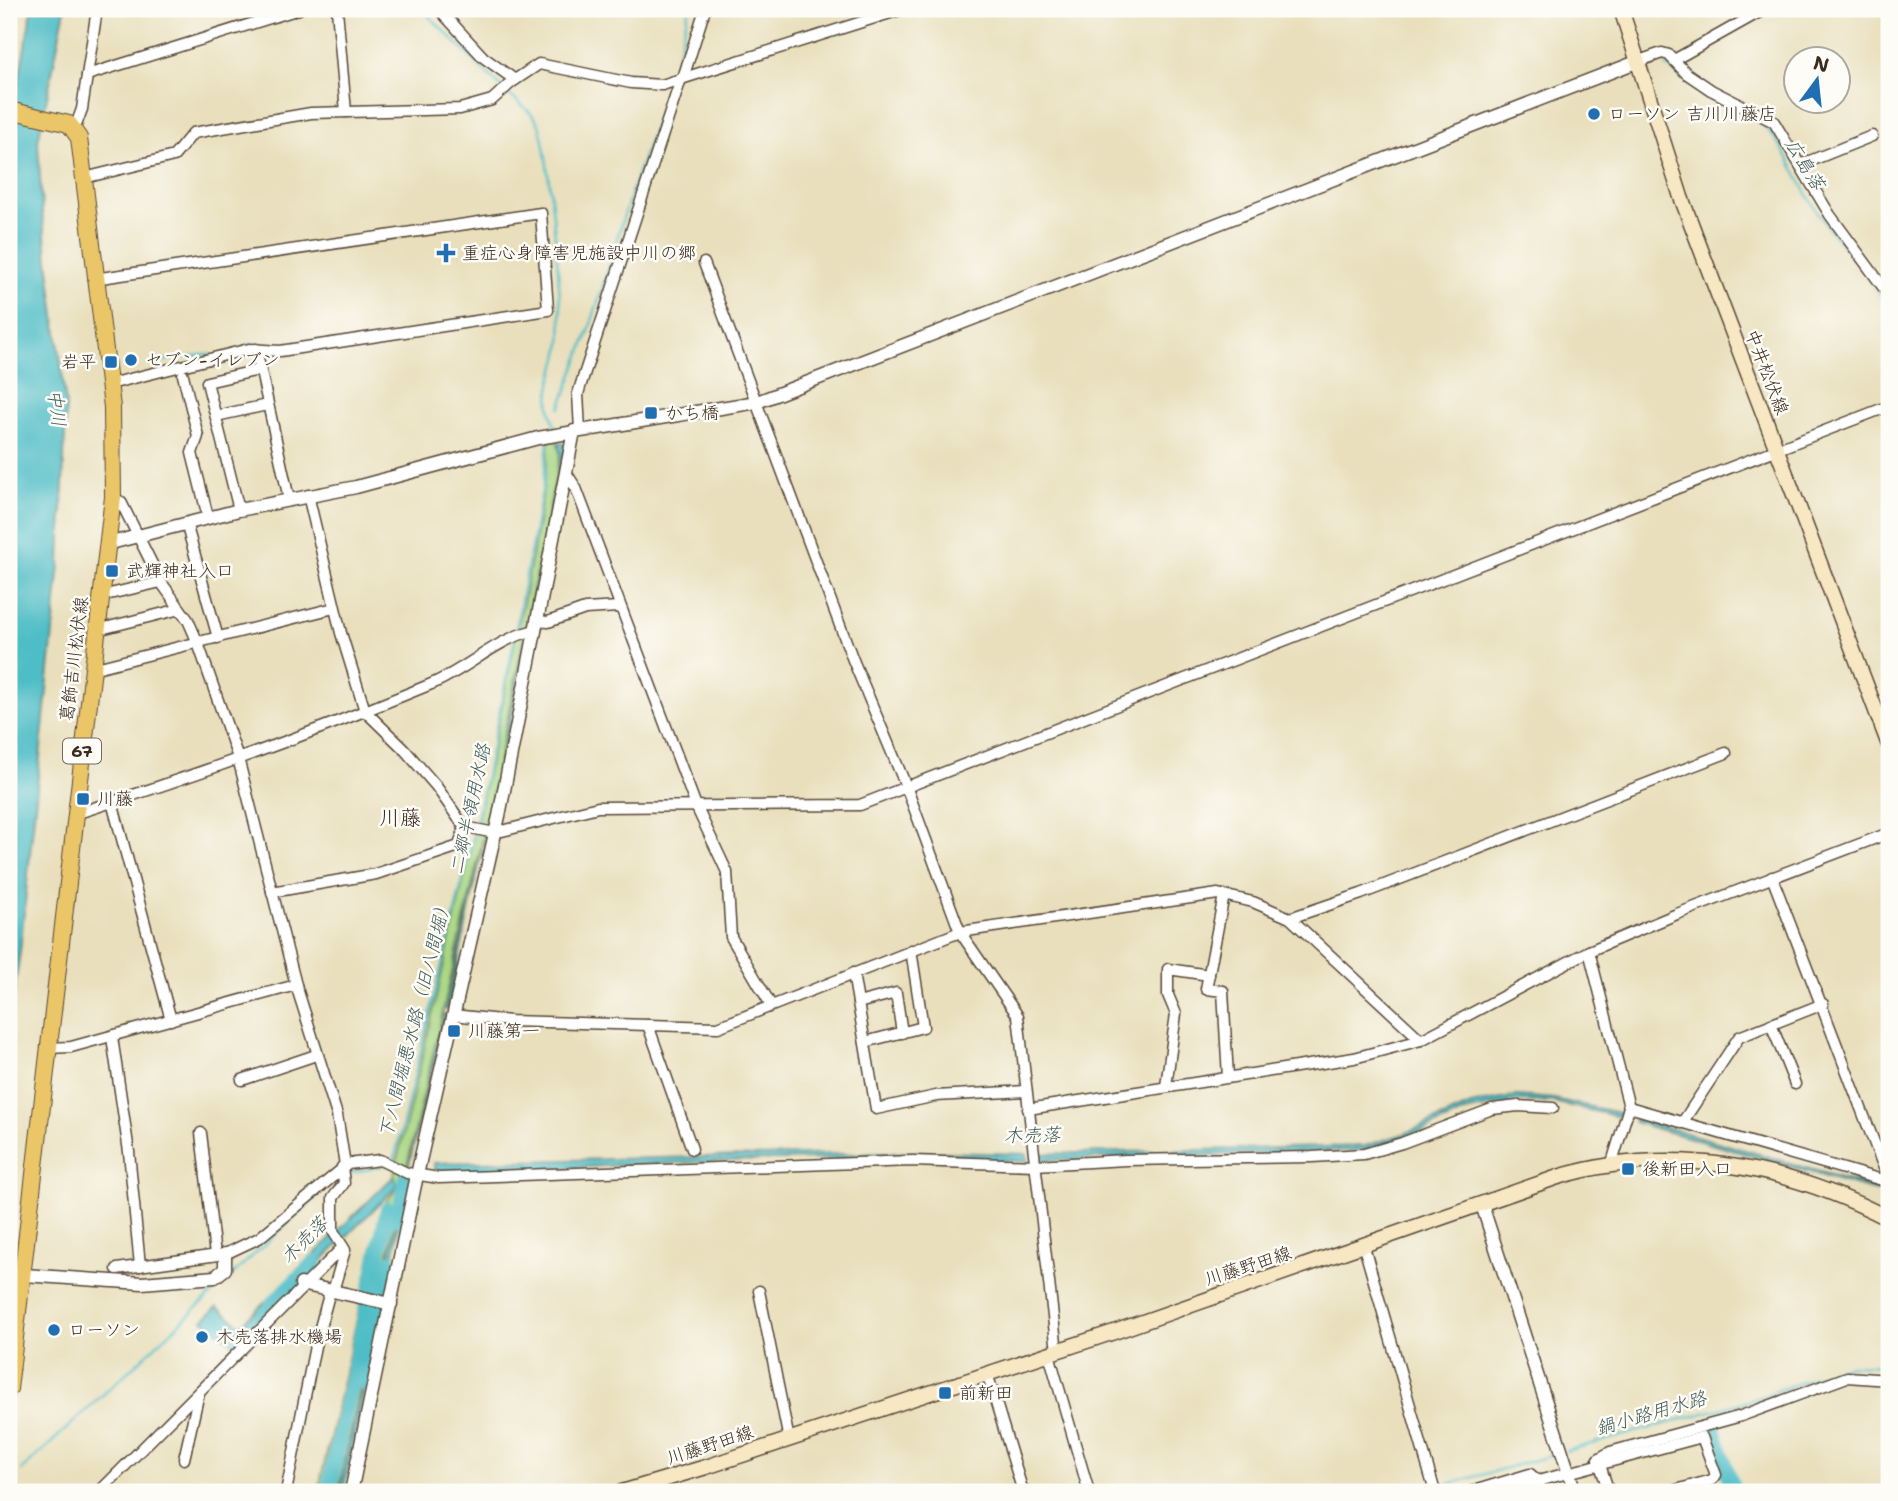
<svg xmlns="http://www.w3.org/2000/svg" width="1898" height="1501" font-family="'Shantell Sans','Klee One',sans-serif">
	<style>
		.green { fill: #a8d784; stroke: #728051; stroke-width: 2 }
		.water { fill: #4fbdc6; stroke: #457472; stroke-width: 2 }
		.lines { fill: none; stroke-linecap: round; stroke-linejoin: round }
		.stream { stroke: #4fbdc6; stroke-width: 2.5 }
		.river { stroke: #4fbdc6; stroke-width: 16 }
		.minor-casing { stroke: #554536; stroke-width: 13 }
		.tertiary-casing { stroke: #554536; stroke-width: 15 }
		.secondary-casing { stroke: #554536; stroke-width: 17 }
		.primary-casing { stroke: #554536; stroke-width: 18 }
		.minor { stroke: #fff; stroke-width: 10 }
		.tertiary { stroke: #fff; stroke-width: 12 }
		.secondary { stroke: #f7e8c3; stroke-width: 14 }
		.primary { stroke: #ebc669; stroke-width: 16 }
		.poi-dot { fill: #1f6fb2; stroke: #fdfcf7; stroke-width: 2.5 }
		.labels { text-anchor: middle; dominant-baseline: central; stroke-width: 5; stroke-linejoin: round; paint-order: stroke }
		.shield { fill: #fdfcf7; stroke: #75695f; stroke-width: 2 }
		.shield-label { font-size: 16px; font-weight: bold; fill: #3b2a1e }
		.poi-label { font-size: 18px; fill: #3b2a1e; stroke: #fdfcf7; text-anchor: start }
		.street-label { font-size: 18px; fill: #3b2a1e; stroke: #fdfcf7 }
		.water-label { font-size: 19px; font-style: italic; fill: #425d59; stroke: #fdfcf7 }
		.quarter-label { font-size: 21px; fill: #3b2a1e; stroke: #fdfcf7 }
	</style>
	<rect width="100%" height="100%" fill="#fdfcf7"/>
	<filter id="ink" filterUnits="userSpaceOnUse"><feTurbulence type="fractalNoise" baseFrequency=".0143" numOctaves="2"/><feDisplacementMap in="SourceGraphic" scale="14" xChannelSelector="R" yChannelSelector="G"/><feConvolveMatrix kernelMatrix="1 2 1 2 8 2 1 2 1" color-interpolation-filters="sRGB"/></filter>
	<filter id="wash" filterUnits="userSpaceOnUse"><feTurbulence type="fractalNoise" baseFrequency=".00686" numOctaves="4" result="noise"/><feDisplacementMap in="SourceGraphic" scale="28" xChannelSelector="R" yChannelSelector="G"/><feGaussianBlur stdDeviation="1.57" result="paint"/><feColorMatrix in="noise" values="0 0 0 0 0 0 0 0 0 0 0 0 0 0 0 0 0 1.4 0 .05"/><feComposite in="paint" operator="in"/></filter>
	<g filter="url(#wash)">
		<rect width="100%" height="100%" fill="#e9dfbc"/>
		<!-- green -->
		<path class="green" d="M557 439 560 454 484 835 408 1161 338 1492H318L382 1207 398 1187 394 1174 397 1160C435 1005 472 851 504 696 521 611 541 526 549 441Z"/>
		<!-- water -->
		<g class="water">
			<polygon points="32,9 65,9 38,141 42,212 66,404 60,564 20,951 9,1031 9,132"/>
			<polygon points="558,443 565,444 564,456 530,627 527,628 561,455"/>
			<polygon points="525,637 500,784 487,827"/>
			<polygon points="485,837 448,1010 445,1009"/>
			<polygon points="444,1014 447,1015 408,1168"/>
			<polygon points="1517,1096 1554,1099 1620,1113 1620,1117 1553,1102 1516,1101 1465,1112 1404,1139 1364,1150 1039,1160 1039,1154 1365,1146 1404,1134 1471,1105"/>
			<polygon points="1635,1118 1889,1192 1889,1195 1634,1122"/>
			<path d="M935 1152 1027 1154V1161C927 1158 828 1158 729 1161 631 1164 534 1171 436 1171L434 1163Z"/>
			<polygon points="394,1176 397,1186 305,1278 292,1276"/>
			<polygon points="401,1200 403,1201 389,1283 384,1282"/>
			<polygon points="280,1288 289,1294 235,1346 203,1320 217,1307 241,1325"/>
			<polygon points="367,1363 370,1363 343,1492 339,1492"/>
		</g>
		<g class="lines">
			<!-- stream -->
			<g class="stream">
				<polyline points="422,9 501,87"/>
				<polyline points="1666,66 1704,94 1729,104"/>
				<polyline points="672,77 689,9"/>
				<path d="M506 92C516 101 530 110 537 121 548 137 564 318 561 343 555 381 541 389 556 430"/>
				<path d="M1750 115C1786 137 1799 187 1823 220 1845 250 1874 277 1889 311"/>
				<polyline points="249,344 267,345"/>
				<polyline points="160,361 209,354"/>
				<polyline points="560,408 589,331 631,193 669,86"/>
				<polyline points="515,632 543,487 548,442"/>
				<polyline points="475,827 514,642"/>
				<polyline points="391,1162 394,1160 474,834"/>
				<polyline points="347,1174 385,1165"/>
				<polyline points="1566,1451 1748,1401 1850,1365 1889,1366"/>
				<polyline points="22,1470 317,1196"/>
				<polyline points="1438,1487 1560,1453"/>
				<polyline points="1420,1492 1432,1489"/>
			</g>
			<!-- river -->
			<g class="river">
				<polyline points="398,1219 407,1177"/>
				<polyline points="370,1292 388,1209"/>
				<polyline points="272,1305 315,1262"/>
				<polyline points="365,1384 390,1262"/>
				<polyline points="1713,1429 1734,1492"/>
				<polyline points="328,1492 367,1307"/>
			</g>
		</g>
	</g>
	<g filter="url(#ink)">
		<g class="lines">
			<defs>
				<g id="minor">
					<polyline points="337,9 346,112"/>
					<polyline points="439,9 483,57 515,80"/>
					<polyline points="1674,60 1765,9"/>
					<polyline points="1639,61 1662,53 1669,55 1686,73 1711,90 1774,122 1830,215 1889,295"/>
					<polyline points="87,75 299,9"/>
					<polyline points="683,78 705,9"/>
					<polyline points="75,128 82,109 97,9"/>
					<polyline points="1800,165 1872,136"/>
					<polyline points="84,178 174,156 193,133 311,113 460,109 492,100 512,82 539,64 631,83 662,85 903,9"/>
					<polyline points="704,263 853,660 906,786 960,932 1018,1016 1057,1351"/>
					<polyline points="94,279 541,213 548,310 280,351 249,349 110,384"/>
					<polyline points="256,349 289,499"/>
					<polyline points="183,375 198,436 192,453 208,517"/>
					<polyline points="216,416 267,405"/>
					<polyline points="580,430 578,394 581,384 681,79"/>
					<polyline points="567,474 576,488 696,806 727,872 731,937 771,1005"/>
					<polyline points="308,495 341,633 365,711 404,749 436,786 465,828"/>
					<polyline points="113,497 121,502 161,582 188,620 198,643 238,758 296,985 337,1115 345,1165"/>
					<polyline points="239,510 207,382 259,370"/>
					<polyline points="186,523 218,638"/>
					<polyline points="101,596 161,582"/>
					<polyline points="538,621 548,622 585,609 619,607"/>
					<polyline points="97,630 180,609"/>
					<polyline points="92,669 334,608"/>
					<polyline points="112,802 171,1020"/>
					<path d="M75 814C195 776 313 733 429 685 467 670 496 638 536 630"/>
					<polyline points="496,830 502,831 598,807 860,805 1889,406"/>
					<polyline points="1772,877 1889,1181"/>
					<polyline points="272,892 376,874 459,846 465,827 495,833"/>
					<polyline points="1224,895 1206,989 1223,991 1228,1077"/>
					<polyline points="1290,918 1361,894 1726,753"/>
					<polyline points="1589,951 1629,1107 1611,1166"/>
					<polyline points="853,973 876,1109 936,1096 1026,1091"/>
					<polyline points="858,1003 896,993 902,1033"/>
					<polyline points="453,1015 510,1021 718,1027 960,932 1218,894 1253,902 1290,918 1421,1040"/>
					<polyline points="1771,1024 1795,1084"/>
					<polyline points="648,1025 692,1149"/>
					<polyline points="112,1037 129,1152 140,1266"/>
					<polyline points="865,1042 923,1027 911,950"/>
					<polyline points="47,1048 71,1047 296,985"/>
					<polyline points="242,1080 316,1055"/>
					<polyline points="1166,1086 1176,1014 1168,995 1168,969 1209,975"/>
					<polyline points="1629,1107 1889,1182"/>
					<polyline points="1028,1109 1354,1058 1421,1040 1589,951 1677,914 1889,833"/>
					<polyline points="1682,1123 1739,1037 1823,1004"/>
					<polyline points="201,1133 215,1255"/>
					<polyline points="1364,1247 1435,1492"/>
					<polyline points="117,1269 225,1254 259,1238 348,1164 380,1160 407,1173 439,1178 912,1161 1035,1165 1126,1160 1312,1157 1364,1154 1402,1143 1492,1109 1518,1106 1553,1108"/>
					<polyline points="333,1291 345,1250 333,1231 333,1198 344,1183 342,1167"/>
					<polyline points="759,1291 789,1440"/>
					<polyline points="1049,1354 1089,1492"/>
					<polyline points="987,1373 1023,1492"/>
					<polyline points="184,1459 199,1393"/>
					<polyline points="99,1492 343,1247"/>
					<polyline points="286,1492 315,1346 330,1291"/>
					<polyline points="1470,1492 1530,1474 1538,1481 1702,1437 1716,1475 1712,1480 1669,1492"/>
					<polyline points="1501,1492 1538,1481 1541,1492"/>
					<polyline points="1609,1492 1598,1459 1610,1452 1741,1416 1847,1377 1889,1380"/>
				</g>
				<g id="tertiary">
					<polyline points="107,544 239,510 356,487 538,438 757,402 1639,61"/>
					<polyline points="1482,1205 1575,1492"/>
					<polyline points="9,1274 142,1283 215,1277 225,1269 225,1254"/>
					<polyline points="301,1284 391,1304"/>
					<polyline points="351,1492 420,1161 499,816 574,431"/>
				</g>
				<g id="secondary">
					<polyline points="1621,9 1681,197 1889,745"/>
					<path d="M622 1492 706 1467 1114 1332 1558 1177C1670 1143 1788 1166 1889 1219"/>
				</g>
				<polyline id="primary" points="9,110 69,124 79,138 112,407 113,497 9,1389"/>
			</defs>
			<!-- minor casing -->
			<use href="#minor" class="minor-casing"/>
			<!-- tertiary casing -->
			<use href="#tertiary" class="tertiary-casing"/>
			<!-- secondary casing -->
			<use href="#secondary" class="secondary-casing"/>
			<!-- primary casing -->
			<use href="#primary" class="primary-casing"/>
			<!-- minor -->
			<use href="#minor" class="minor"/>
			<!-- tertiary -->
			<use href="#tertiary" class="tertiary"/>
			<!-- secondary -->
			<use href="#secondary" class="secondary"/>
			<!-- primary -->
			<use href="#primary" class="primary"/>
		</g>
	</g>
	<!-- markers -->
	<g class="poi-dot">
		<circle cx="1594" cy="114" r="7"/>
		<path d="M442.5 242.5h7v7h7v7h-7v7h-7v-7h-7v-7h7z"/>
		<circle cx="131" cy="360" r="7"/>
		<rect x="104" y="355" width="14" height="14" rx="3.5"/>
		<rect x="644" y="406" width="14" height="14" rx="3.5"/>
		<rect x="105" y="564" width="14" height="14" rx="3.5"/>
		<rect x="76" y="792" width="14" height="14" rx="3.5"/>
		<rect x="447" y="1024" width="14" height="14" rx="3.5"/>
		<rect x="1621" y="1162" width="14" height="14" rx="3.5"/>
		<circle cx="54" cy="1330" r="7"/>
		<circle cx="202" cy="1337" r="7"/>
		<rect x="938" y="1386" width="14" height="14" rx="3.5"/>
	</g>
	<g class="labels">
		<!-- shield labels -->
		<rect class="shield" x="63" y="738.5" width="38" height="25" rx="5"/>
		<g class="shield-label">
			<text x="82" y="751">67</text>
		</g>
		<!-- poi labels -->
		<g class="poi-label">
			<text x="1608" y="114">ローソン 吉川川藤店</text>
			<text x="462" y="253">重症心身障害児施設中川の郷</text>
			<text x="145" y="360">セブン-イレブン</text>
			<text x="97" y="362" text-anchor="end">岩平</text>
			<text x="665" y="413">かち橋</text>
			<text x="126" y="571">武輝神社入口</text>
			<text x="97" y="799">川藤</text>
			<text x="468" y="1031">川藤第一</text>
			<text x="1642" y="1169">後新田入口</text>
			<text x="68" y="1330">ローソン</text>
			<text x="216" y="1337">木売落排水機場</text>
			<text x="959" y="1393">前新田</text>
		</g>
		<!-- street labels -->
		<g class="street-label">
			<text transform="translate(1767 372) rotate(69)">中井松伏線</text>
			<text transform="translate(74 659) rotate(-83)">葛飾吉川松伏線</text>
			<text transform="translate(1248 1266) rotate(-18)">川藤野田線</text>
			<text transform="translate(710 1445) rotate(-18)">川藤野田線</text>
		</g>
		<!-- water labels -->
		<g class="water-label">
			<text transform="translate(1805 164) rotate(58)">広島落</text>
			<text transform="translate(57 408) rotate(83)">中川</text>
			<text transform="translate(470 809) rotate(-78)">二郷半領用水路</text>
			<text transform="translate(415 1018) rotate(-76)">下八間堀悪水路（旧八間堀）</text>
			<text transform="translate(1032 1135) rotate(-1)">木売落</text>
			<text transform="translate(304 1240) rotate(-45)">木売落</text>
			<text transform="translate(1651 1413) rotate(-16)">鍋小路用水路</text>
		</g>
		<!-- quarter labels -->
		<g class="quarter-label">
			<text x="400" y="818">川藤</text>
		</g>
	</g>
	<!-- margin -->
	<rect width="1898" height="1501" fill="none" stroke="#fdfcf7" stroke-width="35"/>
	<!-- north arrow -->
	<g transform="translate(1817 80) rotate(15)"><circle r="33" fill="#fdfcf7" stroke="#afa8a0" stroke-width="2"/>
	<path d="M0-5L12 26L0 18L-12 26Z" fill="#1f6fb2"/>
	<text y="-10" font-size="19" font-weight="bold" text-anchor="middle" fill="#3b2a1e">N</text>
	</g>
</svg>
